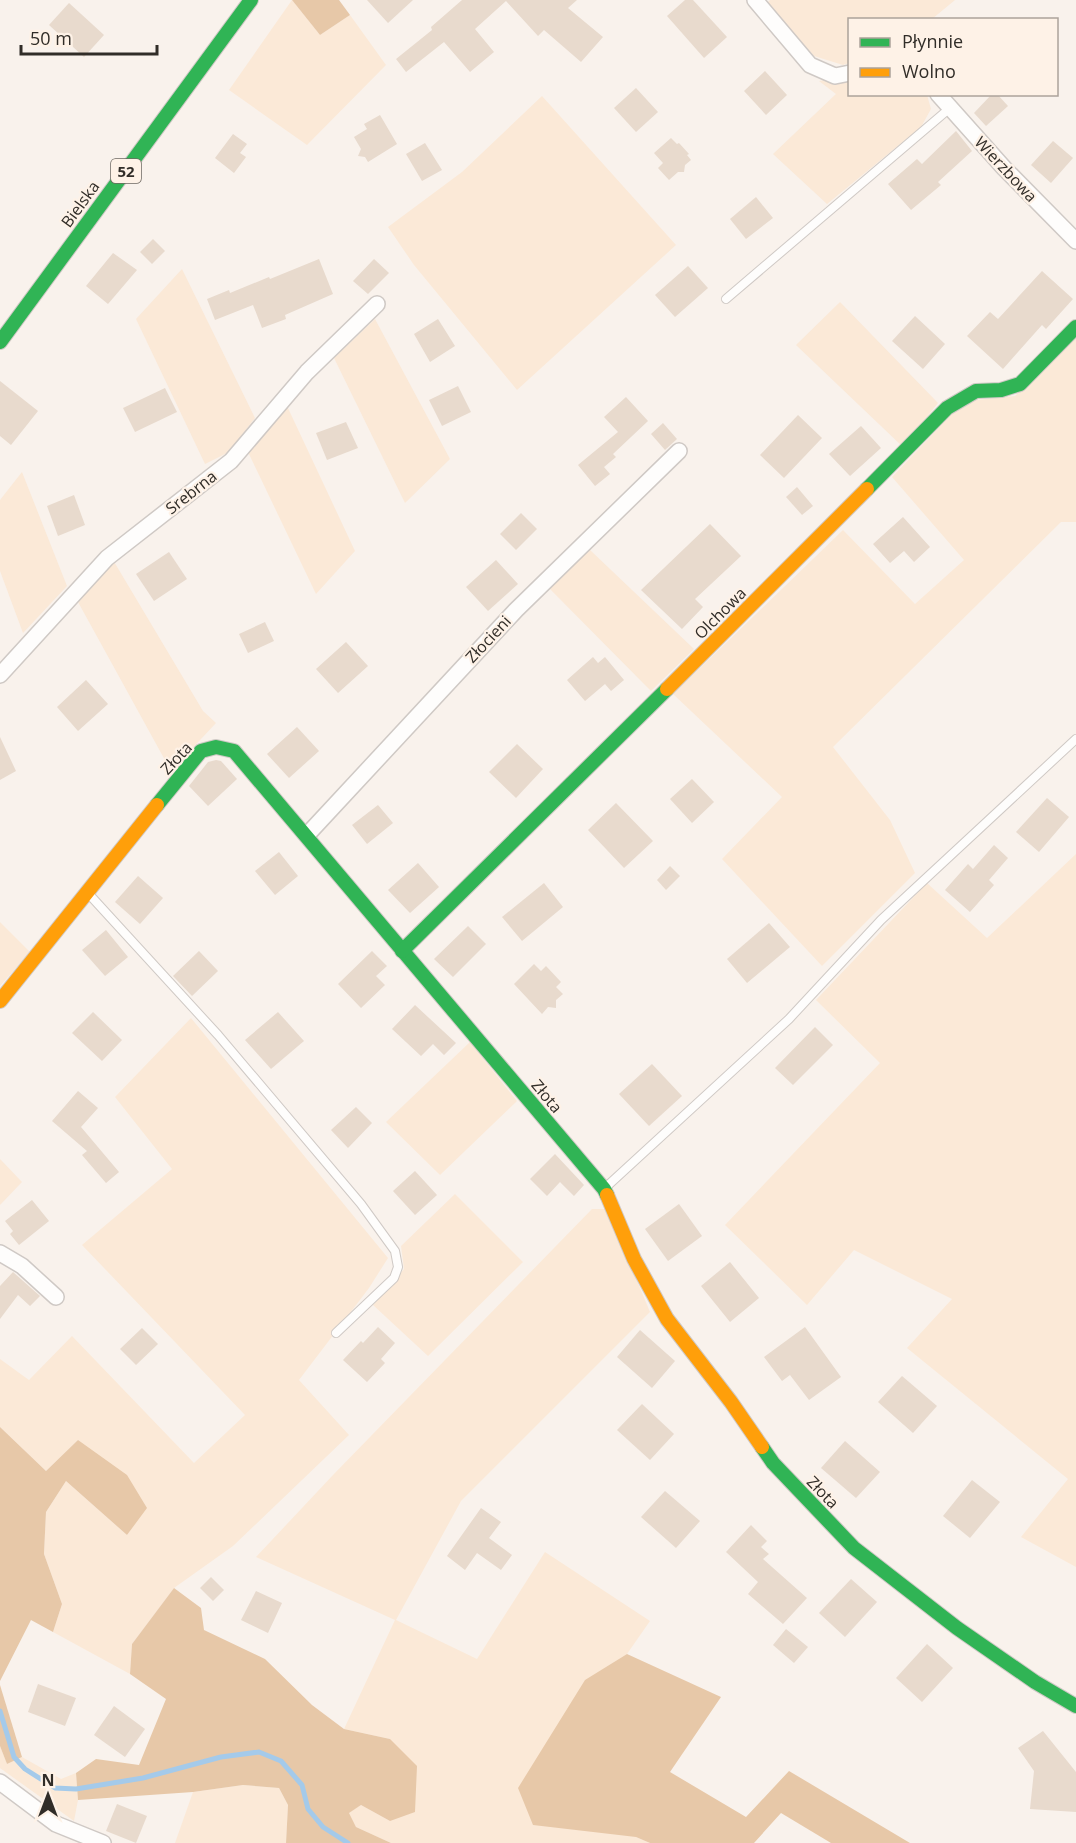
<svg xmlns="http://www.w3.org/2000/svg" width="1076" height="1843" font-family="'Open Sans',sans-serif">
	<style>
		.green { fill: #fbe9d7 }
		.forest { fill: #e7c8a8 }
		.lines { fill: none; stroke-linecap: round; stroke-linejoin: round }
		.stream { stroke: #a4caea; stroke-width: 5 }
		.building { fill: #e8dacd }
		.lane-casing { stroke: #cfc9c5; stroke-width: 10 }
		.street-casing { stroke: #cfc9c5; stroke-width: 18 }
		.fast-casing { stroke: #cfc9c5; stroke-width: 16 }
		.slow-casing { stroke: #cfc9c5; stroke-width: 16 }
		.lane { stroke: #fefdfc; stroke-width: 8 }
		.street { stroke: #fefdfc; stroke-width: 15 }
		.fast { stroke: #30b455; stroke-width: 14 }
		.slow { stroke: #ff9f0a; stroke-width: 14 }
		.labels { text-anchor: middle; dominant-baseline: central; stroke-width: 4.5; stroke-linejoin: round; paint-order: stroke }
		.shield { fill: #fef2e7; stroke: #6e6861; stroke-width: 1.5 }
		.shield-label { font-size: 15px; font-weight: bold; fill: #312d28 }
		.street-label { font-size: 16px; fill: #312d28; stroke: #fef2e7 }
	</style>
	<rect width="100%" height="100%" fill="#f9f2ec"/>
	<!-- green -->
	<g class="green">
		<polygon points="292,0 320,35 350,15 386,65 307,145 229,90"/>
		<polygon points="770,0 955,0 932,19 850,20 849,63 843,65 814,56 767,3"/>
		<polygon points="849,76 850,94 927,95 931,109 921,127 827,204 773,154 836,94 819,81"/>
		<polygon points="542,96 676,245 517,390 414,265 388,227 462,172"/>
		<polygon points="182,269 255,418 229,452 205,464 136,319"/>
		<polygon points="840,302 938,403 903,447 796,345"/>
		<polygon points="375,319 450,459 405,503 334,358"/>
		<polygon points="1076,335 1076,522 1061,522 833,747 890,820 915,873 822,966 722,859 782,797 673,694 843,530 915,604 964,560 892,477 951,415 976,400 1015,396"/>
		<polygon points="287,406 355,551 316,594 248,452"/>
		<polygon points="22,472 67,586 23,633 0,571 0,500"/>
		<polygon points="590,550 694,649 651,691 548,587"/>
		<polygon points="113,560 203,711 216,723 171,771 78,602"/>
		<polygon points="1076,854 1076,1567 1021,1537 1068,1479 907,1348 952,1299 854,1250 807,1305 725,1225 880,1063 816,1000 927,883 987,938"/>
		<polygon points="0,922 30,952 0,986"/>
		<polygon points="191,1018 388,1258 369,1288 299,1380 349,1435 233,1546 174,1588 132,1644 130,1674 53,1632 62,1604 44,1554 46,1512 66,1481 127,1535 146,1507 78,1440 46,1471 0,1427 0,1359 29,1380 72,1336 194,1463 245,1415 82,1245 172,1169 115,1097"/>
		<polygon points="470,1042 517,1101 440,1175 386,1122"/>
		<polygon points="0,1159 22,1182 0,1205"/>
		<polygon points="455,1194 523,1262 428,1356 373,1305 404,1269 401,1246"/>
		<polygon points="592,1209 607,1209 650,1312 461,1501 396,1620 477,1659 545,1552 650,1621 627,1654 585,1681 636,1837 650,1843 391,1843 356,1827 348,1813 361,1805 390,1821 390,1739 344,1729 395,1620 256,1557 333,1475"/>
		<polygon points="0,1746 7,1764 22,1757 61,1779 76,1773 78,1800 74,1821 0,1768"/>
		<polygon points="243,1785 279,1788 288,1805 286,1843 175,1843 193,1792"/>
	</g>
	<!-- forest -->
	<g class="forest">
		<polygon points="292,0 339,0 350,15 320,35"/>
		<polygon points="0,1427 46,1471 78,1440 127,1475 147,1508 127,1535 66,1481 46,1512 44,1554 62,1604 53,1632 31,1620 0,1681"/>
		<polygon points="174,1588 201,1608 204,1630 265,1659 312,1705 344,1729 390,1739 417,1766 415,1812 390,1821 361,1805 349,1813 356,1827 391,1843 286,1843 288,1805 279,1788 243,1785 193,1792 78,1800 76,1773 96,1759 139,1765 166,1699 130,1674 132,1644"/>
		<polygon points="627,1654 721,1697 670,1772 746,1817 789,1771 910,1843 831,1843 781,1813 754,1843 650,1843 636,1837 533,1825 518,1788 585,1680"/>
		<polygon points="0,1685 22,1757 7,1764 0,1746"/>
	</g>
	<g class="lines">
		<!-- stream -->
		<polyline class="stream" points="0,1711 14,1757 25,1769 55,1788 76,1789 143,1778 221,1757 259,1752 281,1761 302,1785 308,1809 323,1827 348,1843"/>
	</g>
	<!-- building -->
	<g class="building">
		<polygon points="367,0 413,0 388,23"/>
		<polygon points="462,0 577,0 568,8 603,37 581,62 544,30 538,36 506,1 475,29 494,52 470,72 444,42 406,72 396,59 432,30 431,27"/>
		<polygon points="685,0 693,0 727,37 704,58 667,16"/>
		<polygon points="69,3 104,35 84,57 49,25"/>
		<polygon points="765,71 787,95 766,115 744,91"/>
		<polygon points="636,88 658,112 636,132 614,108"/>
		<polygon points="992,94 997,94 1008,106 986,126 974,113"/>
		<polygon points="380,115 397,144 368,162 365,157 358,156 361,149 354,137 367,129 364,124"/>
		<polygon points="956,131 972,151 938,182 941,185 911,210 888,184 917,159 922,164"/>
		<polygon points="233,134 247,144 240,153 246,157 234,173 215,158"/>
		<polygon points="671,138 677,144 679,143 689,154 687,155 691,160 685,165 684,172 678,172 669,180 658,168 663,163 654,153"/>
		<polygon points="1053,141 1073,158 1051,183 1031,165"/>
		<polygon points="425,143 442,170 422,181 406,154"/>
		<polygon points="756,197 773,218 746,239 730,219"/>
		<polygon points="153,239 165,251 152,264 140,252"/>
		<polygon points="113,253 137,270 108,304 86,286"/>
		<polygon points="319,259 333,294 285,315 286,319 262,328 253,305 215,320 207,299 229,290 230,293 269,277 270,279"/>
		<polygon points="374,259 389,273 368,294 353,281"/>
		<polygon points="688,266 708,288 675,317 655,295"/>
		<polygon points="1042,271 1073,299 1046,329 1042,325 1003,369 967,336 990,312 998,319"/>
		<polygon points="915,316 945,344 923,369 892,341"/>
		<polygon points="438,319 455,346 430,362 414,334"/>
		<polygon points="0,381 38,411 11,445 0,436"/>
		<polygon points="458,386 471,412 442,426 429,400"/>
		<polygon points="165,388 177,412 135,432 123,408"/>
		<polygon points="626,397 648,421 613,454 616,457 604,467 610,474 595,486 578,465 618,432 604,417"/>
		<polygon points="798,415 822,438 784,478 760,455"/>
		<polygon points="346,422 358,448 327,460 316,433"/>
		<polygon points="663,423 677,439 665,450 651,434"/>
		<polygon points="861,426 881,448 850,476 829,454"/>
		<polygon points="797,487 813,506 802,515 786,497"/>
		<polygon points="74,495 85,525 58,536 47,506"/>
		<polygon points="521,513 537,529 516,550 500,534"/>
		<polygon points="903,517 930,547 914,562 904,551 890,563 873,544"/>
		<polygon points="710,524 741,556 695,599 703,607 682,629 641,590"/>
		<polygon points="169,552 187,579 154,601 136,574"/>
		<polygon points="496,560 518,584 488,611 466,587"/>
		<polygon points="265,622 274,641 248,653 239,634"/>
		<polygon points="346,642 368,666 338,693 316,669"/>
		<polygon points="593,657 598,663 605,657 624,680 611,691 605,684 585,701 567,680"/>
		<polygon points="86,680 108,704 78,731 57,707"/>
		<polygon points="297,727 319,751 289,778 267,754"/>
		<polygon points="0,737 16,771 0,780"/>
		<polygon points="517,744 543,769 516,798 489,772"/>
		<polygon points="216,760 221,761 237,779 208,806 189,786 208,762"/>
		<polygon points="692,779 714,802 692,823 670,799"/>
		<polygon points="1047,798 1069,817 1039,852 1016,832"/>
		<polygon points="616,803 653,841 624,868 588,830"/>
		<polygon points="378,805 393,823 367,844 352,825"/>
		<polygon points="994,845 1008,858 989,880 994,885 970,912 945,890 968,864 973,869"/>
		<polygon points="279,852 298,876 275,895 255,871"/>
		<polygon points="418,863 439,887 410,913 388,890"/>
		<polygon points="670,866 680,876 666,890 657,880"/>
		<polygon points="138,876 163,898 140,924 115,902"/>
		<polygon points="544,883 563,907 522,941 502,917"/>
		<polygon points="769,923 790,947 747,983 727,959"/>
		<polygon points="468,926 486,944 453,977 434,959"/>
		<polygon points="106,930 128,957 105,976 82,950"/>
		<polygon points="199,951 218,971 192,996 173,976"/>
		<polygon points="372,951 387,966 376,976 385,985 361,1008 338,984"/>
		<polygon points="534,964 541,971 546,966 561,982 556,987 563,994 556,1000 556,1008 548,1007 542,1014 514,984"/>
		<polygon points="415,1005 456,1043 444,1055 433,1044 421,1056 392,1029"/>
		<polygon points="93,1012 122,1040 102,1061 72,1033"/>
		<polygon points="278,1012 304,1041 271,1069 245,1040"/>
		<polygon points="815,1027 833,1045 793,1085 775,1068"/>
		<polygon points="652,1064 682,1096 649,1126 619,1094"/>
		<polygon points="78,1091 98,1108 81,1127 119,1172 106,1183 82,1155 87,1151 52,1121"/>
		<polygon points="356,1107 372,1123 348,1148 331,1130"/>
		<polygon points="555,1154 584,1185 574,1196 560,1182 547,1196 530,1179"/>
		<polygon points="415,1171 437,1195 415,1215 393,1191"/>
		<polygon points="32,1200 49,1221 19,1245 10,1234 13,1231 5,1221"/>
		<polygon points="679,1204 702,1236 668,1261 645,1229"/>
		<polygon points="730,1262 759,1298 730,1322 701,1286"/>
		<polygon points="13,1272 40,1296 30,1306 18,1295 0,1319 0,1286"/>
		<polygon points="378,1327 395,1343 381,1359 385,1363 367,1382 343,1360 361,1341 363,1343"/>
		<polygon points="805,1327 841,1377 809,1400 790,1375 782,1381 764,1357"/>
		<polygon points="142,1328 158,1344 136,1365 120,1349"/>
		<polygon points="640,1330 675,1361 652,1388 617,1357"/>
		<polygon points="902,1376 937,1406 913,1433 878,1402"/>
		<polygon points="642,1404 674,1434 650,1460 617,1430"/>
		<polygon points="845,1441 880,1472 856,1498 821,1468"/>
		<polygon points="972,1480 1000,1502 970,1538 943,1516"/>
		<polygon points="665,1491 700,1521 676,1548 641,1517"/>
		<polygon points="481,1508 501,1522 489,1538 512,1555 501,1570 477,1553 465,1570 447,1556"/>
		<polygon points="751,1525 767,1541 761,1547 769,1554 763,1559 807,1598 783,1624 748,1594 758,1582 726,1552"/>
		<polygon points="211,1577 224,1590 213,1601 200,1588"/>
		<polygon points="851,1579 877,1602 845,1637 819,1613"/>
		<polygon points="256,1591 282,1603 268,1633 241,1620"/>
		<polygon points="786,1629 808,1647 794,1663 773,1645"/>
		<polygon points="927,1644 953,1668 922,1702 896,1678"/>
		<polygon points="38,1684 76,1698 65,1726 28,1712"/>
		<polygon points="114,1706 145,1729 125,1757 94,1735"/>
		<polygon points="1043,1731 1076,1772 1076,1812 1030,1809 1034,1771 1018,1748"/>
		<polygon points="117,1804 147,1816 136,1843 106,1831"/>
	</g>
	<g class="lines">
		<defs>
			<g id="lane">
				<polyline points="726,299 950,108"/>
				<polyline points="87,892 218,1035 361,1204 395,1251 398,1267 394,1278 336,1333"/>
				<polyline points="605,1188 789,1019 881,920 1076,739"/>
			</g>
			<g id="street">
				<polyline points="755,0 810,65 835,76 850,73"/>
				<polyline points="938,94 1004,168 1076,241"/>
				<polyline points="0,675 107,558 231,461 307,372 377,304"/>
				<polyline points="307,835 516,610 679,451"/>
				<polyline points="0,1253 22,1266 56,1297"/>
				<polyline points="0,1782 56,1824 103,1843"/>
			</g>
			<g id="fast">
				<polyline points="0,342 251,0"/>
				<polyline points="867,489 947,408 976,391 1001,390 1020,384 1076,327"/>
				<polyline points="157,805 201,751 216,747 234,751 604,1189 607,1195"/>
				<polyline points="402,951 667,689"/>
				<polyline points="762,1447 773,1463 854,1548 957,1628 1035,1682 1076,1706"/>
			</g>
			<g id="slow">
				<polyline points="667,689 867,489"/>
				<polyline points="0,1001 157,805"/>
				<polyline points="607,1195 634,1259 667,1319 731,1402 762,1447"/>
			</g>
		</defs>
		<!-- lane casing -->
		<use href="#lane" class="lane-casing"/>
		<!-- street casing -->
		<use href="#street" class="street-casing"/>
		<!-- fast casing -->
		<use href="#fast" class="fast-casing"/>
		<!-- slow casing -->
		<use href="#slow" class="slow-casing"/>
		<!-- lane -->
		<use href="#lane" class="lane"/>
		<!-- street -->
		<use href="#street" class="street"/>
		<!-- fast -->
		<use href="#fast" class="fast"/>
		<!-- slow -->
		<use href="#slow" class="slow"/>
	</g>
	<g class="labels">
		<!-- shield labels -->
		<rect class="shield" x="111" y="159" width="30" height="24" rx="4.5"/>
		<g class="shield-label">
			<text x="126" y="171">52</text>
		</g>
		<!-- street labels -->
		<g class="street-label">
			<text transform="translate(1006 169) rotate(47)">Wierzbowa</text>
			<text transform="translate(80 204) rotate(-54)">Bielska</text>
			<text transform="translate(191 492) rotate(-38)">Srebrna</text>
			<text transform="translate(720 613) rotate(-45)">Olchowa</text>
			<text transform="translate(488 639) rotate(-47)">Złocieni</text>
			<text transform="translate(176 758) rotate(-47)">Złota</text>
			<text transform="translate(547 1096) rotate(50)">Złota</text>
			<text transform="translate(823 1492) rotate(46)">Złota</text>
		</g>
	</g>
	<!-- legend -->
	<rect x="848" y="18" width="210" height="78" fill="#fef2e7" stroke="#aca39b" stroke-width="1.5"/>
	<rect x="860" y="38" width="30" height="9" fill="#30b455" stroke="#aca39b" stroke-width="1.5"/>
	<text x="902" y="48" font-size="18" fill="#312d28">Płynnie</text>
	<rect x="860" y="68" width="30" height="9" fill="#ff9f0a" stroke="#aca39b" stroke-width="1.5"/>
	<text x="902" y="78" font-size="18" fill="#312d28">Wolno</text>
	<!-- north arrow -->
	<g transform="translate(48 1795)" stroke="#fef2e7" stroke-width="4.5" paint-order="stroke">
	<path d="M0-4.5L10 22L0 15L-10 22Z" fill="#312d28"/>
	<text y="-9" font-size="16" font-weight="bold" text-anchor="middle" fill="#312d28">N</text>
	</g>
	<!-- scale -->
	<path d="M21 45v9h136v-9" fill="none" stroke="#312d28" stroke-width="3"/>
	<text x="30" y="45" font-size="18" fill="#312d28" stroke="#fef2e7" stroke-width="4.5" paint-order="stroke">50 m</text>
</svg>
